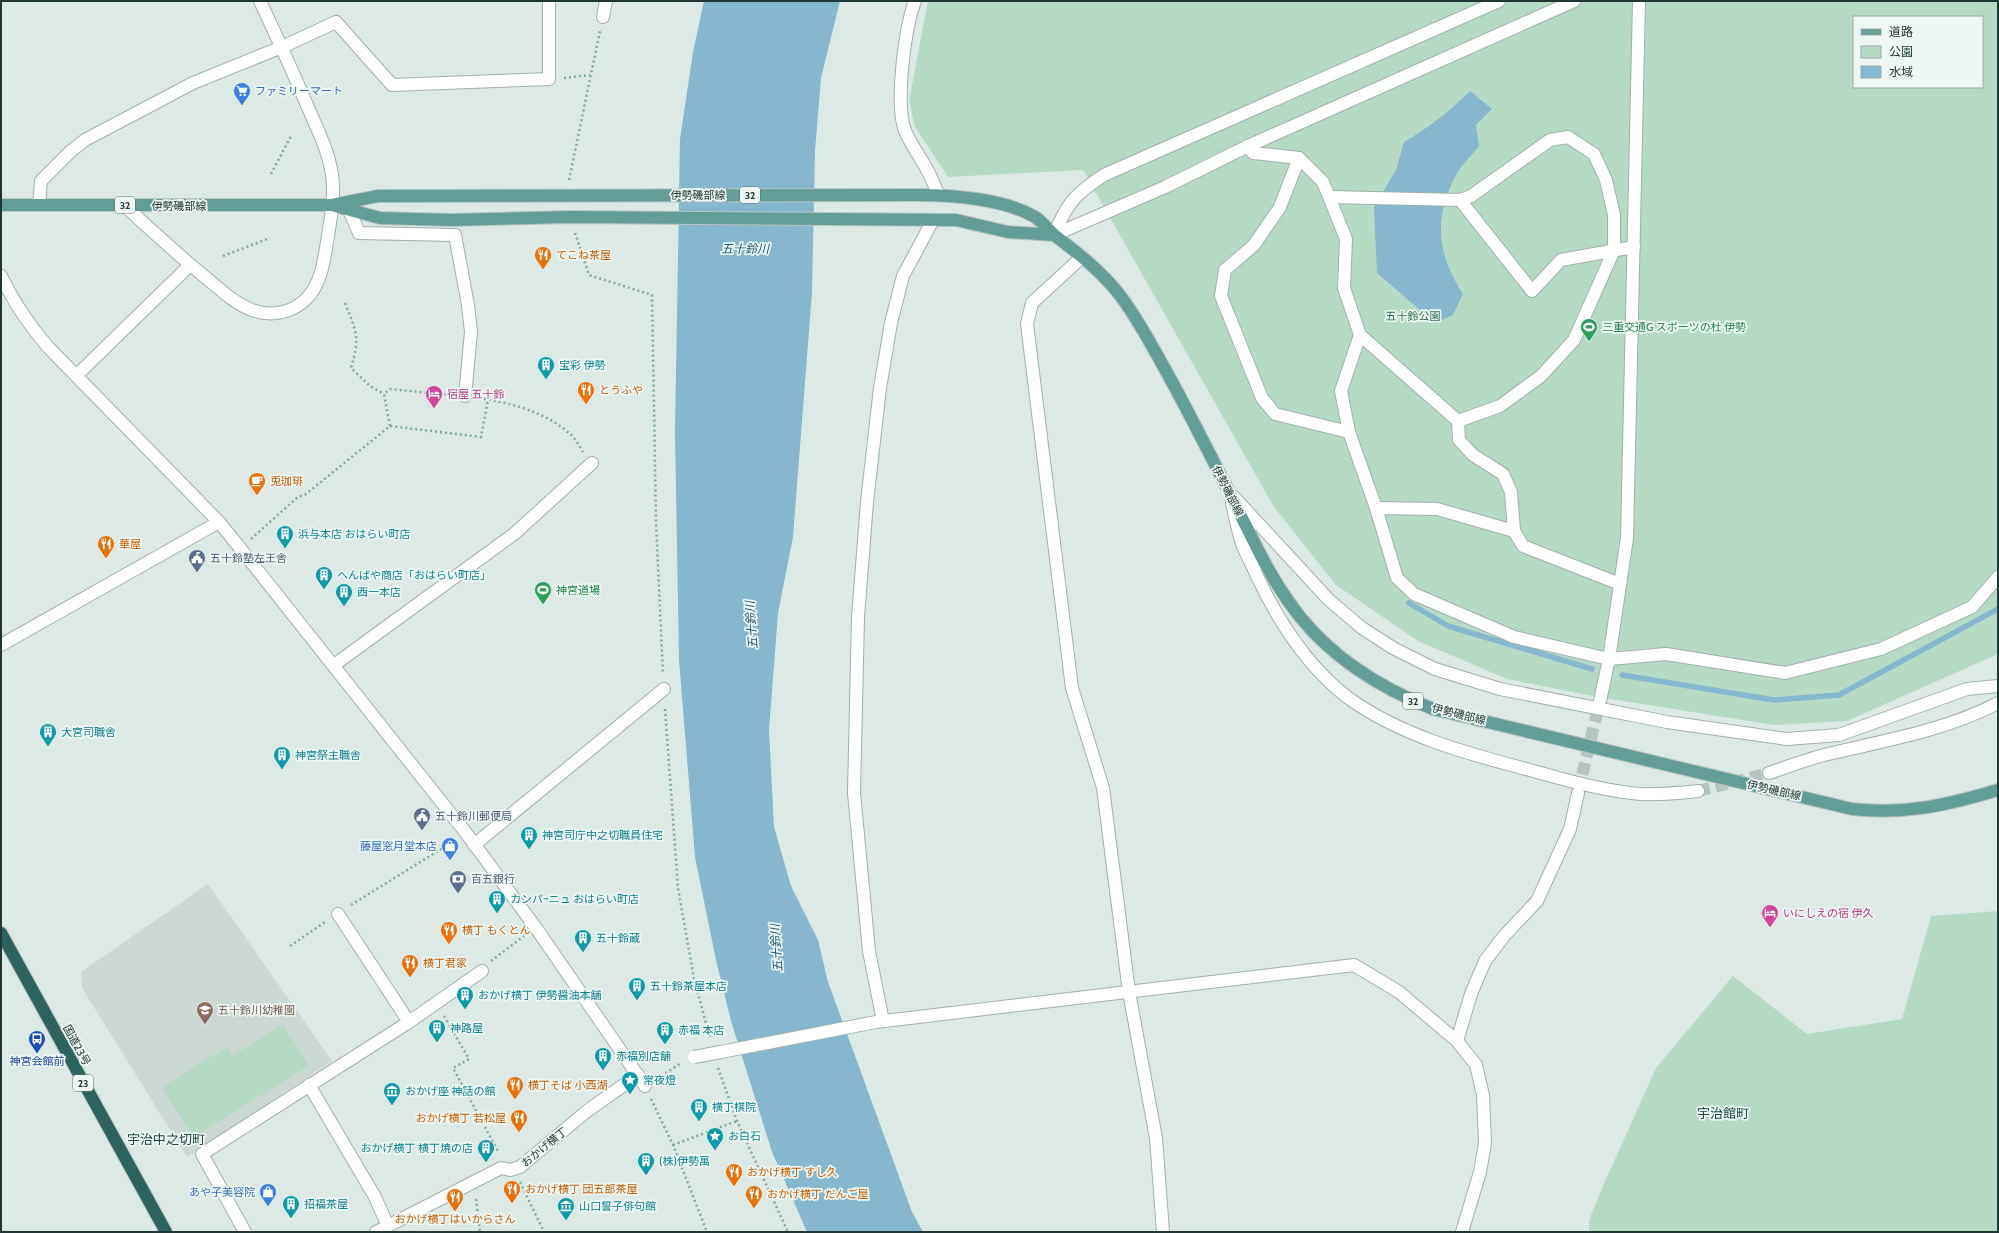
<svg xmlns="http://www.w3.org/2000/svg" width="1999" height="1233" font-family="Cabin,'Noto Sans JP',sans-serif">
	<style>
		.built { fill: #ccd8d4 }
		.green { fill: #b7dac5; fill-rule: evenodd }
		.water { fill: #86b7cd }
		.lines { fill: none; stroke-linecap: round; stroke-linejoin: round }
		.stream { stroke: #86b7cd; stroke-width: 5.5 }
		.minor-tunnel { stroke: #b7c5c2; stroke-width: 12; stroke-dasharray: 12 6; stroke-linecap: butt }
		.minor-casing { stroke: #a1b0ad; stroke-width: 14 }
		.major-casing { stroke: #bcc3c2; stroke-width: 14 }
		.highway-casing { stroke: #bcc3c2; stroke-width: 14 }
		.path { stroke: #7faba4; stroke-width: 2.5; stroke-dasharray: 2 3; stroke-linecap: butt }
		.minor { stroke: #fff; stroke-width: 12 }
		.major { stroke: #639d97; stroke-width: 12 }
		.highway { stroke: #2d625f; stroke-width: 12 }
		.minor-bridge-casing { stroke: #a1b0ad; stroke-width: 14; stroke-linecap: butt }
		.minor-bridge { stroke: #fff; stroke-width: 12 }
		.labels { text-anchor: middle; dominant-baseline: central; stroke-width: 3.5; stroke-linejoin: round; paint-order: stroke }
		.shield { fill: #edf6f3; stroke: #5e706e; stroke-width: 1 }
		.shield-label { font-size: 10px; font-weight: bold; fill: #203735 }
		.shop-label { font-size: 11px; fill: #366cbe; stroke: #edf6f3; text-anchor: end }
		.street-label { font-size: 11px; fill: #203735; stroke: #edf6f3 }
		.food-label { font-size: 11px; fill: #c56008; stroke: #edf6f3; text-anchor: start }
		.park-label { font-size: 11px; fill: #2c6c4f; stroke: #edf6f3 }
		.leisure-label { font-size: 11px; fill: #27864d; stroke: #edf6f3; text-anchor: start }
		.culture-label { font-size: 11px; fill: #0d838f; stroke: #edf6f3; text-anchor: start }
		.hotel-label { font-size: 11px; fill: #b23c85; stroke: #edf6f3; text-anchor: start }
		.service-label { font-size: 11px; fill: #4e5e75; stroke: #edf6f3; text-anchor: start }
		.education-label { font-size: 11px; fill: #785e54; stroke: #edf6f3; text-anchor: start }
		.transit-label { font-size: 11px; fill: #164399; stroke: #edf6f3 }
		.water-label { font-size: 12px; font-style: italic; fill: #1d5570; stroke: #edf6f3 }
		.quarter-label { font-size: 13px; fill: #1d4844; stroke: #edf6f3 }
	</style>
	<rect width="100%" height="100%" fill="#dde9e5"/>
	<!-- built -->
	<polygon class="built" points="208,884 332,1061 187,1157 82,988 81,972"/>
	<!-- green -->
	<g class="green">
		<path d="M928 1H1998V654L1847 721 1774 725 1592 696 1507 679 1418 641 1336 585 1274 507 1083 170 948 177 915 127 909 101ZM1854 17H1982V87H1854Z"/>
		<polygon points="1998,911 1998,1232 1589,1232 1589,1220 1603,1186 1656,1068 1733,976 1807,1034 1902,1019 1931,916"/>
		<polygon points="283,1024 309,1066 193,1137 162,1087 227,1047 232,1056"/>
	</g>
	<!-- water -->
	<g class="water">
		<polygon points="704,1 840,1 821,78 815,151 812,292 793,537 778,613 769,730 774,827 791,886 818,940 828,982 912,1212 923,1232 807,1232 772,1152 731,1021 716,960 695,857 679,660 675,432 680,139 693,52"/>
		<path d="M1470 91 1492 109 1476 125 1479 146C1472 155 1462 164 1456 175 1433 218 1437 254 1463 294L1453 315 1435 323 1377 273 1374 207 1396 170 1404 142C1428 128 1449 112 1470 91Z"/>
	</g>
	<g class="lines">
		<!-- stream -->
		<g class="stream">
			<polyline points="1409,603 1448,626 1592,669"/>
			<polyline points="1622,675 1774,700 1839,695 1998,609"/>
		</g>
		<!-- minor-tunnel -->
		<g class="minor-tunnel">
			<polyline points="1698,791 1769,773"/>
			<polyline points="1578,792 1600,701"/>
		</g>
		<defs>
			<g id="minor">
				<path d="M915 1C905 28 894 107 906 133 917 156 930 169 938 195"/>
				<polyline points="603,17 606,1"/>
				<polyline points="1248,146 1253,153 1299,158 1323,182 1346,239 1344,288 1360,335 1458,421 1500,406 1541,376 1574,340 1614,250 1614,215 1606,180 1594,154 1568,137 1550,140 1471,196 1460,200 1329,197"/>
				<polyline points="1299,158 1280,207 1254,245 1225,270 1221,296 1262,398 1275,414 1349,432 1376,508 1397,578 1414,594 1514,637 1609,659 1666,654 1785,673 1881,649 1972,607 1998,577"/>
				<polyline points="1460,200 1532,291 1561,260 1634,247"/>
				<polyline points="39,205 41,181 71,151 85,140 193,83 282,47 336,22 392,85 549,79 549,1"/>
				<path d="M124 205C152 231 180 257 210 281 223 292 236 304 252 310 271 317 293 313 307 298 321 284 324 261 327 242 330 223 334 204 333 185 332 157 318 131 307 105 292 70 276 35 260 1"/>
				<polyline points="349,210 359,233 455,235 468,305 471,332 465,396"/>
				<polyline points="1054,235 1165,187 1248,146 1574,1"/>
				<path d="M1054 235C1067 203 1075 194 1104 175L1499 1"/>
				<polyline points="1082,257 1032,303 1027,324 1072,688 1103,788 1129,992 1156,1138 1163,1232"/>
				<path d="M1 276C14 303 29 325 48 347L219 522 240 548 466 833 536 928 645 1086"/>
				<polyline points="77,375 190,265"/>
				<polyline points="1458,421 1459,440 1473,455 1503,474 1511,492 1514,531 1523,546 1620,584"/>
				<polyline points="1349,432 1341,391 1360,335"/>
				<polyline points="1233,496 1329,600 1362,628 1393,648 1435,669 1500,689 1667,722 1787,739 1839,735 1967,689 1998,686"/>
				<path d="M1232 503C1235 517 1238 531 1242 544 1246 554 1252 564 1256 574 1278 621 1306 665 1347 697 1399 735 1465 753 1526 769 1563 779 1602 791 1641 794 1660 795 1679 793 1698 791"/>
				<polyline points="1376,508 1437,509 1514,531"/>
				<polyline points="1,645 219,522"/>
				<polyline points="334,665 514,534 592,463"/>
				<polyline points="1600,701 1609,659 1627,538 1639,1"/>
				<path d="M1769 773C1787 767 1805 760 1824 755 1882 741 1945 731 1998 703"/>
				<polyline points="474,845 664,689"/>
				<polyline points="338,914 409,1022"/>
				<polyline points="883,1021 869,951 854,793 858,617 867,502 880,388 891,323 903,276 933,220"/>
				<polyline points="1457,1041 1471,994 1485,961 1504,936 1537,901 1570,829 1578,793"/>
				<polyline points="721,1052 876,1022 1354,965 1399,992 1457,1041 1476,1065 1483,1095 1485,1143 1480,1172 1462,1232"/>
				<polyline points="309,1085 375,1197 388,1226"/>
				<polyline points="245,1232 202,1154 409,1022 482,971"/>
				<polyline points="376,1232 501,1168 510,1170 520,1167 587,1111 638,1075"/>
			</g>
			<g id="major">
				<path d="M1 205H332L378 196 918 195C952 195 1005 199 1035 217 1043 222 1050 232 1058 238 1081 255 1105 275 1122 298 1139 321 1152 346 1166 371 1191 416 1214 462 1237 508 1256 546 1274 585 1301 618 1336 661 1383 689 1433 709L1852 809C1905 815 1947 805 1998 790"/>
				<polyline points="335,206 380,218 451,220 570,217 956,220 1008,232 1054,235"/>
			</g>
			<polyline id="highway" points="1,933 166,1232"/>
		</defs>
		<!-- minor casing -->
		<use href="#minor" class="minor-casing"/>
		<!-- major casing -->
		<use href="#major" class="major-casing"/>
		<!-- highway casing -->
		<use href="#highway" class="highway-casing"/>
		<!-- path -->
		<g class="path">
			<polyline points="564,78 590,75"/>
			<polyline points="271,174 291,136"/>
			<polyline points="569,180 600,31"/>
			<polyline points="575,233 589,275 652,295 656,522 663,674"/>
			<polyline points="223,256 270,238"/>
			<path d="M345 303C357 333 360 337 351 368L370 386 384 394"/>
			<path d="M479 398C511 403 546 412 570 434 576 439 579 446 583 452"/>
			<polyline points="390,426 384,394 390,389 451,395"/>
			<polyline points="251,539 298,497 306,494 390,426 481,437 488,400"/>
			<polyline points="665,709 678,888 694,979 710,1038"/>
			<polyline points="351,905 454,841"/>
			<polyline points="290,946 325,922"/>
			<polyline points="491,961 524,936"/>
			<polyline points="444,1016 469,1059 453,1068 499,1153"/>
			<polyline points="718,1068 737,1121 788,1232"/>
			<polyline points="657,1079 681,1063"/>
			<polyline points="651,1099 673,1145 707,1232"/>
			<polyline points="673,1145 737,1121"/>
			<polyline points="520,1182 544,1232"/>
			<polyline points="476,1199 480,1232"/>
		</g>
		<!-- minor -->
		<use href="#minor" class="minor"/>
		<!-- major -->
		<use href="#major" class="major"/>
		<!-- highway -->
		<use href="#highway" class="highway"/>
		<defs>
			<polyline id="minor-bridge" points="694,1057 721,1052"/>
		</defs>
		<!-- minor-bridge casing -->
		<use href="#minor-bridge" class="minor-bridge-casing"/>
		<!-- minor-bridge -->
		<use href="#minor-bridge" class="minor-bridge"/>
	</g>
	<!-- icons -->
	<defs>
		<symbol id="supermarket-pin" viewBox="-11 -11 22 30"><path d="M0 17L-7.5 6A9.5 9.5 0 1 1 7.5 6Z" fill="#3f7fe0" stroke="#edf6f3"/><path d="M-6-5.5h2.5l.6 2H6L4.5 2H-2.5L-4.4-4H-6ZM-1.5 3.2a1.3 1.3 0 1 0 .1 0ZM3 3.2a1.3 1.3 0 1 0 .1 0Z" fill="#fff"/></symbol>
		<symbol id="restaurant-pin" viewBox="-11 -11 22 30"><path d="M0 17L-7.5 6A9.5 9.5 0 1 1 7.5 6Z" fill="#e8710a" stroke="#edf6f3"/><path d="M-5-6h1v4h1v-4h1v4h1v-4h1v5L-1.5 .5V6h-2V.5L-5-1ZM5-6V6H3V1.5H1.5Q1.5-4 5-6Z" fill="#fff"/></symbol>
		<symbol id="stadium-pin" viewBox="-11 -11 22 30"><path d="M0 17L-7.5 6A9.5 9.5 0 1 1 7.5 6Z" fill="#2e9e5b" stroke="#edf6f3"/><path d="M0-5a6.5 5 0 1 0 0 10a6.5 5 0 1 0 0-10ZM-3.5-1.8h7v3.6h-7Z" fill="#fff"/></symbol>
		<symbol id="building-pin" viewBox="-11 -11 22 30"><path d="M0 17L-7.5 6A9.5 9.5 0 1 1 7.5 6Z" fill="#0f9aa8" stroke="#edf6f3"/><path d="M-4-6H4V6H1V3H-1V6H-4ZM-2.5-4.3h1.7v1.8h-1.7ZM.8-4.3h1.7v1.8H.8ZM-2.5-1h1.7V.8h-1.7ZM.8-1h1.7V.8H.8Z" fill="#fff"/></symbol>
		<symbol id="hotel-pin" viewBox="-11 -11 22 30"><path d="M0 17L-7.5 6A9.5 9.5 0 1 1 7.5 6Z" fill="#d1479c" stroke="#edf6f3"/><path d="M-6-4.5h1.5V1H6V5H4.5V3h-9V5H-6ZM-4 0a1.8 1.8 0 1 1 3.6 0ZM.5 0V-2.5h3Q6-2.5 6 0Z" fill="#fff"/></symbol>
		<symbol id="cafe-pin" viewBox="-11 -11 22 30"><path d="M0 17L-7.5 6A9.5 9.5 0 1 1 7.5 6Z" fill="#e8710a" stroke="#edf6f3"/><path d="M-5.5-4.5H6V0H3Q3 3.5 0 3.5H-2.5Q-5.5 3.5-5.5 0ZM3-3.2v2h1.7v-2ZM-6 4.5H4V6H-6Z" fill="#fff"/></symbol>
		<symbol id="civic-pin" viewBox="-11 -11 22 30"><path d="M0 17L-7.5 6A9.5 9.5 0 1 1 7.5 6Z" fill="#5c6f8a" stroke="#edf6f3"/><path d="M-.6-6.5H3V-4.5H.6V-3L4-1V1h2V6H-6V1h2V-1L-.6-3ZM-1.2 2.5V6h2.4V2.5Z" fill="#fff"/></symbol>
		<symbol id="shop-pin" viewBox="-11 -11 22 30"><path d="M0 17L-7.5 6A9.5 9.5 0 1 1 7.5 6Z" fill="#3f7fe0" stroke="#edf6f3"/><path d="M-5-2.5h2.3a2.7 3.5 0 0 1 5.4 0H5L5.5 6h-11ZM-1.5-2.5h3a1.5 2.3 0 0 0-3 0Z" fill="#fff"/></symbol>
		<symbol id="bank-pin" viewBox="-11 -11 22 30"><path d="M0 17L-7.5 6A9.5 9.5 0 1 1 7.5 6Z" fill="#5c6f8a" stroke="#edf6f3"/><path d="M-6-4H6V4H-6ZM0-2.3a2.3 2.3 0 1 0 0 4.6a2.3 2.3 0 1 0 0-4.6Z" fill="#fff"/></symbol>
		<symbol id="school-pin" viewBox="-11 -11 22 30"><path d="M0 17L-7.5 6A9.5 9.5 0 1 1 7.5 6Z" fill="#8d6e63" stroke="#edf6f3"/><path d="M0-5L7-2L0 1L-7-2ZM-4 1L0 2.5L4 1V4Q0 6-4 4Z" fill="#fff"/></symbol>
		<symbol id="bus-pin" viewBox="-11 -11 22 30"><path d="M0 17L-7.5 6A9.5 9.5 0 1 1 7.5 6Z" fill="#1a4fb4" stroke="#edf6f3"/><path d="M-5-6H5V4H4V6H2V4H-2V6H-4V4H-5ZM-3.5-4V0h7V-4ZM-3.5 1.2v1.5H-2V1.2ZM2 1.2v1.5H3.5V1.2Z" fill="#fff"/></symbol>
		<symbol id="sight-pin" viewBox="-11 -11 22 30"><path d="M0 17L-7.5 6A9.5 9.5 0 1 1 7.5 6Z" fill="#0f9aa8" stroke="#edf6f3"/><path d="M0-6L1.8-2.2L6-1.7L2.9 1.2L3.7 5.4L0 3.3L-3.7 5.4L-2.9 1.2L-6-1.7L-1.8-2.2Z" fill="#fff"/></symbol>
		<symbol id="museum-pin" viewBox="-11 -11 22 30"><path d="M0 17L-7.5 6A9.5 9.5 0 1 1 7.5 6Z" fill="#0f9aa8" stroke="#edf6f3"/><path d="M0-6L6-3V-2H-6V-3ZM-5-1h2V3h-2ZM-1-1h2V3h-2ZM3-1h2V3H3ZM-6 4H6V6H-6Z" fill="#fff"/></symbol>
	</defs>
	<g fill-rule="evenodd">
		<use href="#supermarket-pin" x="232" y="81" width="20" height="27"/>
		<use href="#restaurant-pin" x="533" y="245" width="20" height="27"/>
		<use href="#stadium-pin" x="1579" y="317" width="20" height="27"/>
		<use href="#building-pin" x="536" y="355" width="20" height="27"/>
		<use href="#restaurant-pin" x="576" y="380" width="20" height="27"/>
		<use href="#hotel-pin" x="424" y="384" width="20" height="27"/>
		<use href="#cafe-pin" x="247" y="471" width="20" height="27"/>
		<use href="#building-pin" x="275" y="524" width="20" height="27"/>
		<use href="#restaurant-pin" x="96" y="534" width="20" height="27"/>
		<use href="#civic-pin" x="187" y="548" width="20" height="27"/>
		<use href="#building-pin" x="314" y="565" width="20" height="27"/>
		<use href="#stadium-pin" x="533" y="580" width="20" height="27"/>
		<use href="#building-pin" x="334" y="582" width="20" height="27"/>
		<use href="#building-pin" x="38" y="722" width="20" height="27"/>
		<use href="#building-pin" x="272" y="745" width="20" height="27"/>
		<use href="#civic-pin" x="412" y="806" width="20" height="27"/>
		<use href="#building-pin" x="519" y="825" width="20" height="27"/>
		<use href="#shop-pin" x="440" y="836" width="20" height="27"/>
		<use href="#bank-pin" x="448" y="869" width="20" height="27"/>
		<use href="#building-pin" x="487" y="889" width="20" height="27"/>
		<use href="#hotel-pin" x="1760" y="903" width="20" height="27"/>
		<use href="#restaurant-pin" x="439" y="920" width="20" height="27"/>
		<use href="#building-pin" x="573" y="928" width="20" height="27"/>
		<use href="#restaurant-pin" x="400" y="953" width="20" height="27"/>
		<use href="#building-pin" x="627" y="976" width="20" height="27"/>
		<use href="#building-pin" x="455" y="985" width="20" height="27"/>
		<use href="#school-pin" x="195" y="1000" width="20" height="27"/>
		<use href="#building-pin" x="427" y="1018" width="20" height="27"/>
		<use href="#building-pin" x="655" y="1020" width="20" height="27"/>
		<use href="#bus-pin" x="27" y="1029" width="20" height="27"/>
		<use href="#building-pin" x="593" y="1046" width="20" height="27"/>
		<use href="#sight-pin" x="620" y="1070" width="20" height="27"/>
		<use href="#restaurant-pin" x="505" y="1075" width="20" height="27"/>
		<use href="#museum-pin" x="382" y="1081" width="20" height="27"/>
		<use href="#building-pin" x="689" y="1097" width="20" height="27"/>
		<use href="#restaurant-pin" x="509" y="1108" width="20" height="27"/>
		<use href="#sight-pin" x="705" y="1126" width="20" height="27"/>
		<use href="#building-pin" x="476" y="1138" width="20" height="27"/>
		<use href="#building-pin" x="636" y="1151" width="20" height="27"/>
		<use href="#restaurant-pin" x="724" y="1162" width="20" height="27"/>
		<use href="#restaurant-pin" x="502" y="1179" width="20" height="27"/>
		<use href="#shop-pin" x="258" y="1182" width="20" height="27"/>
		<use href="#restaurant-pin" x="744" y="1184" width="20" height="27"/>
		<use href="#restaurant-pin" x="445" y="1187" width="20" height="27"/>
		<use href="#building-pin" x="281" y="1194" width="20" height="27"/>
		<use href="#museum-pin" x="556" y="1196" width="20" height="27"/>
	</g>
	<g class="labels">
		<!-- shield labels -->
		<g class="shield">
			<rect x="740" y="187" width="20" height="16" rx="3"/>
			<rect x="115" y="197" width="20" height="16" rx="3"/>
			<rect x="1403" y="693" width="20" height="16" rx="3"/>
			<rect x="73" y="1075" width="20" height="16" rx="3"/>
		</g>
		<g class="shield-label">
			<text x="750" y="195">32</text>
			<text x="125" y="205">32</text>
			<text x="1413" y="701">32</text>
			<text x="83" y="1083">23</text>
		</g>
		<!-- shop labels -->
		<g class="shop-label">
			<text x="255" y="91" text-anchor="start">ファミリーマート</text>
			<text x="437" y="846">藤屋窓月堂本店</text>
			<text x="255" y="1192">あや子美容院</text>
		</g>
		<!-- street labels -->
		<g class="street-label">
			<text x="698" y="195">伊勢磯部線</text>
			<text x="179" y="206">伊勢磯部線</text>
			<text transform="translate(1228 491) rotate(63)">伊勢磯部線</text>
			<text transform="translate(1459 714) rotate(14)">伊勢磯部線</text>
			<text transform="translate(1774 790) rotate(13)">伊勢磯部線</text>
			<text transform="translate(77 1045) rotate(61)">国道23号</text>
			<text transform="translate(544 1147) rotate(-39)">おかげ横丁</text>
		</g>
		<!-- food labels -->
		<g class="food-label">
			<text x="556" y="255">てこね茶屋</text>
			<text x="599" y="390">とうふや</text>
			<text x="270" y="481">兎珈琲</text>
			<text x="119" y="544">華屋</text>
			<text x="462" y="930">横丁 もくとん</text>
			<text x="423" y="963">横丁君家</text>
			<text x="528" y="1085">横丁そば 小西湖</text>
			<text x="506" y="1118" text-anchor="end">おかげ横丁 若松屋</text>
			<text x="747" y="1172">おかげ横丁 すし久</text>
			<text x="525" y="1189">おかげ横丁 団五郎茶屋</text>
			<text x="767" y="1194">おかげ横丁 だんご屋</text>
			<text x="455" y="1219" text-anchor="middle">おかげ横丁はいからさん</text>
		</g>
		<!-- park labels -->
		<g class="park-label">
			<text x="1413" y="316">五十鈴公園</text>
		</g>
		<!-- leisure labels -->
		<g class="leisure-label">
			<text x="1602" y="327">三重交通G スポーツの杜 伊勢</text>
			<text x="556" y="590">神宮道場</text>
		</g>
		<!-- culture labels -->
		<g class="culture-label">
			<text x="559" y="365">宝彩 伊勢</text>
			<text x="298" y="534">浜与本店 おはらい町店</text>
			<text x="337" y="575">へんばや商店「おはらい町店」</text>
			<text x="357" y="592">酉一本店</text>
			<text x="61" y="732">大宮司職舎</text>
			<text x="295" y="755">神宮祭主職舎</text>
			<text x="542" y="835">神宮司庁中之切職員住宅</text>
			<text x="510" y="899">カンパｰニュ おはらい町店</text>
			<text x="596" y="938">五十鈴蔵</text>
			<text x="650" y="986">五十鈴茶屋本店</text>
			<text x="478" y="995">おかげ横丁 伊勢醤油本舗</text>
			<text x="450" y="1028">神路屋</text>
			<text x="678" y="1030">赤福 本店</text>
			<text x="616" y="1056">赤福別店舗</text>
			<text x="643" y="1080">常夜燈</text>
			<text x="405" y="1091">おかげ座 神話の館</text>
			<text x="712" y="1107">横丁棋院</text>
			<text x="728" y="1136">お白石</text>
			<text x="473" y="1148" text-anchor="end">おかげ横丁 横丁焼の店</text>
			<text x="659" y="1161">(株)伊勢萬</text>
			<text x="304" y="1204">招福茶屋</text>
			<text x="579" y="1206">山口誓子俳句館</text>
		</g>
		<!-- hotel labels -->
		<g class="hotel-label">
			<text x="447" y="394">宿屋 五十鈴</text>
			<text x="1783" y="913">いにしえの宿 伊久</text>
		</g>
		<!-- service labels -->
		<g class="service-label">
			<text x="210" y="558">五十鈴塾左王舎</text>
			<text x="435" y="816">五十鈴川郵便局</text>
			<text x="471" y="879">百五銀行</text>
		</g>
		<!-- education labels -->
		<g class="education-label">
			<text x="218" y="1010">五十鈴川幼稚園</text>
		</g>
		<!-- transit labels -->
		<g class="transit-label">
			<text x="37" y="1061">神宮会館前</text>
		</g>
		<!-- water labels -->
		<g class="water-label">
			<text x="745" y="248">五十鈴川</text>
			<text transform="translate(751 625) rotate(-94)">五十鈴川</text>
			<text transform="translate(776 948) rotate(-94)">五十鈴川</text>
		</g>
		<!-- quarter labels -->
		<g class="quarter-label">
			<text x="1723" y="1113">宇治館町</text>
			<text x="166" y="1139">宇治中之切町</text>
		</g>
	</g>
	<!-- border -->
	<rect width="1999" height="1233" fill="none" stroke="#203735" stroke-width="4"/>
	<!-- legend -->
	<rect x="1853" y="16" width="130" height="72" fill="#edf6f3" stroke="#9baaa7"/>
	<rect x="1861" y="29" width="20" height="6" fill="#639d97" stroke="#9baaa7"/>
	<text x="1889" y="36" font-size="12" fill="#203735">道路</text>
	<rect x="1861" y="46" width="20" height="12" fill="#b7dac5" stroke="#9baaa7"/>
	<text x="1889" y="56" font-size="12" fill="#203735">公園</text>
	<rect x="1861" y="66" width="20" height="12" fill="#86b7cd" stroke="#9baaa7"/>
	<text x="1889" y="76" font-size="12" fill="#203735">水域</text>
</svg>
